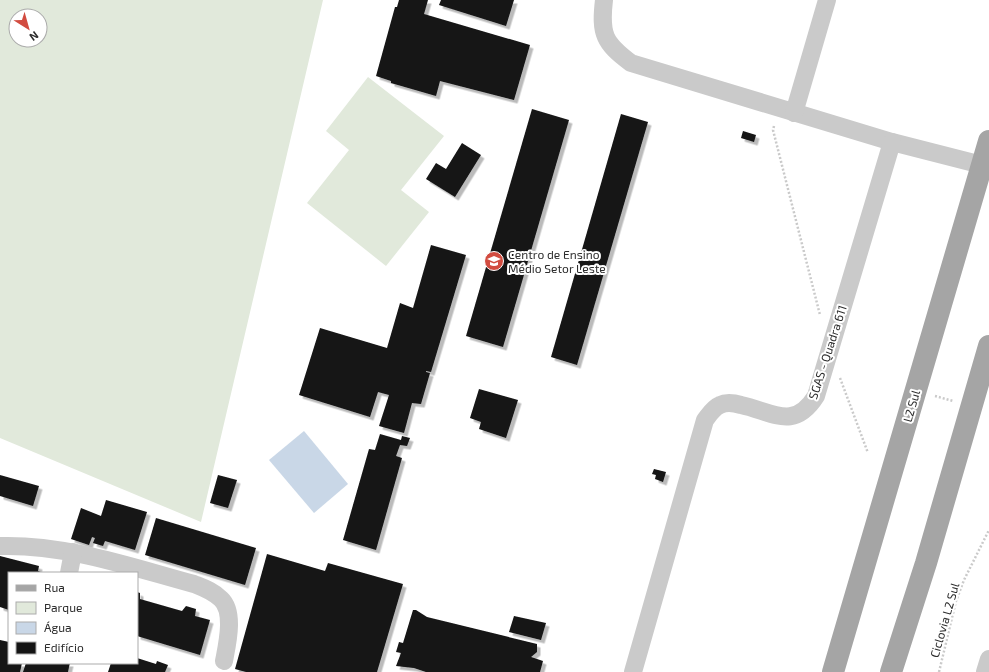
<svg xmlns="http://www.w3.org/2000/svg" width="989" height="672" font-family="'Exo 2',sans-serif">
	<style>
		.green { fill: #e1e9db; fill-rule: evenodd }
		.water { fill: #c9d7e7 }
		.building { fill: #141414; filter: url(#shadow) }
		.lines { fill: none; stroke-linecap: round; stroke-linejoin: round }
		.path { stroke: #cacaca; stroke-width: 2.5; stroke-dasharray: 2 2; stroke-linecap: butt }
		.minor { stroke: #cacaca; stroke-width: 18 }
		.major { stroke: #a5a5a5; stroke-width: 22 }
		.labels { text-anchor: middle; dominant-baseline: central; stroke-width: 4; stroke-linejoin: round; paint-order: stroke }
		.poi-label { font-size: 12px; fill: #2d2d2d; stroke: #fff; text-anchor: start }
		.street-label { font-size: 12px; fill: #2d2d2d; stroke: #fff }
	</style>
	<defs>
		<filter id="shadow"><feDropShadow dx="3.5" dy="3.5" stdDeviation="0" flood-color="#0004"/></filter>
	</defs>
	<rect width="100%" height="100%" fill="#fff"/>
	<!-- green -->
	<g class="green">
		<path d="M0 0H323L201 522 0 438ZM16 16H40V40H16Z"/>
		<polygon points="368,77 444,136 401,190 429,212 386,266 307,203 349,150 326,131"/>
	</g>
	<!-- water -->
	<polygon class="water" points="304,431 348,484 314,513 269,460"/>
	<!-- building -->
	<g class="building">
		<polygon points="399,0 428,0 424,14 530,45 514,100 440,81 436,96 391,83 391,81 376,76 395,7 397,7"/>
		<polygon points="441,0 514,0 506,26 439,5"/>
		<polygon points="532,109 569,120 503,347 466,336"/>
		<polygon points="621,114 648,122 577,365 551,357"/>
		<polygon points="743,131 756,135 754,142 741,138"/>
		<polygon points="462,143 481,155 455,197 426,179 436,163 446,169"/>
		<polygon points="431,245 466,255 431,372 426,371 426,372 430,373 421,404 412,403 404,433 379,426 389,395 378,392 370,417 299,395 320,328 387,348 400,303 413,308"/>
		<polygon points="479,389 518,400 506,438 479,429 481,422 470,418"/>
		<polygon points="380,434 401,440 402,436 410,438 407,446 400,445 396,456 402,458 376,550 343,540 369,449 375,450"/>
		<polygon points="654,469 666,472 663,482 655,479 656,475 652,474"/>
		<polygon points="0,475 39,486 33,506 0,496"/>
		<polygon points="218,475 237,480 228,508 210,503"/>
		<polygon points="106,500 147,512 135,550 105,541 103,546 93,543 95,538 92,537 89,545 71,539 81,508 101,516"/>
		<polygon points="156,518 256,548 245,585 145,555"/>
		<polygon points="267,554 325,571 328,563 403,584 377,672 246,672 235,669"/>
		<polygon points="0,556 39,566 38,571 43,573 9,573 9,610 0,607"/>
		<polygon points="137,592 140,593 140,599 182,611 186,606 196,609 195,616 210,620 200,655 137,636"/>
		<polygon points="413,610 416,610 427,617 537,644 537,652 531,657 543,661 540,672 426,672 414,668 396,666 401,653 396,652 399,642 403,643"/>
		<polygon points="514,616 546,623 541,640 509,632"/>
		<polygon points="0,640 9,642 9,663 22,663 20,672 0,672"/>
		<polygon points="137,658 156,664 157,661 168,665 165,672 108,672 111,663 137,663"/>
		<polygon points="26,663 70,663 69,667 68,672 23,672"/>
	</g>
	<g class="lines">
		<!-- path -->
		<g class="path">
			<polyline points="774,126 773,130 820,315"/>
			<polyline points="840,378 868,453"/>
			<polyline points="935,396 953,401"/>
			<polyline points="939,672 956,601 964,580 989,530"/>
		</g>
		<!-- minor -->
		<g class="minor">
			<path d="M604 0C600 34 604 43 631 63L892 142 982 165"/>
			<polyline points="794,113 827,0"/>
			<path d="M0 546C66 544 131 567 194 584 204 588 213 591 221 599 235 612 227 645 224 661"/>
			<polyline points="69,573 73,552"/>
			<path d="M633 672 705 420C709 415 713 408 720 405 726 402 734 403 741 405 773 412 794 431 816 396L892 142"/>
			<polyline points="985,672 989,659"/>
		</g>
		<!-- major -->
		<g class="major">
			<polyline points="833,672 989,141"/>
			<polyline points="891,672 926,563 989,346"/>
		</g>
	</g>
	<!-- icons -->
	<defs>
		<symbol id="university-disc" viewBox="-11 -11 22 22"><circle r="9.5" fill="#d24c40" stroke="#fff"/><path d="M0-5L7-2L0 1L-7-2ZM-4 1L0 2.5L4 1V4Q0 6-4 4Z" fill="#fff"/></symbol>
	</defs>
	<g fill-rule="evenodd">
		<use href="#university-disc" x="483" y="250" width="22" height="22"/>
	</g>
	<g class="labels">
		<!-- poi labels -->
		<g class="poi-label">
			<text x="508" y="254">Centro de Ensino<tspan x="508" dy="14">Médio Setor Leste</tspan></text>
		</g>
		<!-- street labels -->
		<g class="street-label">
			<text transform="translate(827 352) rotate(-72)">SGAS - Quadra 611</text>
			<text transform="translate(911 406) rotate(-74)">L2 Sul</text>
			<text transform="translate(944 620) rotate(-74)">Ciclovia L2 Sul</text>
		</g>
	</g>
	<!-- legend -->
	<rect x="8" y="572" width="130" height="92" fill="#ffffff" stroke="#ababab"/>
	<rect x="16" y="585" width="20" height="6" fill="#a5a5a5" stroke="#ababab"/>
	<text x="44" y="592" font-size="12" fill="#2d2d2d">Rua</text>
	<rect x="16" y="602" width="20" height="12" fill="#e1e9db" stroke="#ababab"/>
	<text x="44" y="612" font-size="12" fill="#2d2d2d">Parque</text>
	<rect x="16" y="622" width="20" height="12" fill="#c9d7e7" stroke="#ababab"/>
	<text x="44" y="632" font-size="12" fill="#2d2d2d">Água</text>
	<rect x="16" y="642" width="20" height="12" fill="#141414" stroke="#ababab"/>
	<text x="44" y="652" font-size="12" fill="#2d2d2d">Edifício</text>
	<!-- north arrow -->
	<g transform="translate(28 28) rotate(143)"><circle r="19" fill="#ffffff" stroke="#ababab"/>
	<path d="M0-3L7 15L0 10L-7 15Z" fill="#d24c40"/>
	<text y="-6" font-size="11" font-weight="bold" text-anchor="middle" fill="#2d2d2d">N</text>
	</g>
</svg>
